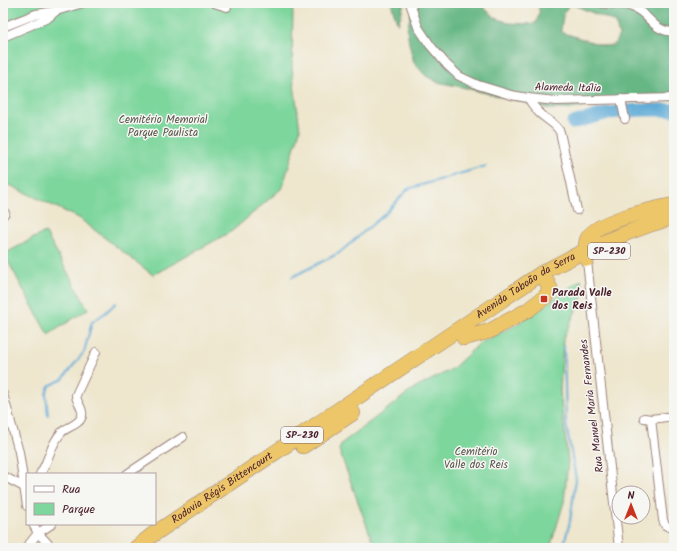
<svg xmlns="http://www.w3.org/2000/svg" width="677" height="551" font-family="Kalam,sans-serif">
	<style>
		.green { fill: #7dd69c; stroke: #647a64 }
		.forest { fill: #66b784; stroke: #586b58; fill-rule: evenodd }
		.lines { fill: none; stroke-linecap: round; stroke-linejoin: round }
		.stream { stroke: #5faad7; stroke-width: 2 }
		.river { stroke: #5faad7; stroke-width: 13 }
		.street-casing { stroke: #9c827c; stroke-width: 10 }
		.highway-casing { stroke: #9c827c; stroke-width: 16 }
		.street { stroke: #fff; stroke-width: 8 }
		.highway { stroke: #ecc669; stroke-width: 15 }
		.poi-dot { fill: #c8321e; stroke: #f6f6f2; stroke-width: 1.5 }
		.labels { text-anchor: middle; dominant-baseline: central; stroke-width: 3; stroke-linejoin: round; paint-order: stroke }
		.shield { fill: #f6f6f2; stroke: #7e6067; stroke-width: 1 }
		.shield-label { font-size: 10px; font-weight: bold; fill: #4a1f2b }
		.street-label { font-size: 11px; fill: #4a1f2b; stroke: #f6f6f2 }
		.park-label { font-size: 11px; fill: #59564d; stroke: #f6f6f2 }
		.poi-label { font-size: 11px; font-weight: bold; fill: #4a1f2b; stroke: #f6f6f2; text-anchor: start }
	</style>
	<rect width="100%" height="100%" fill="#f6f6f2"/>
	<filter id="ink" filterUnits="userSpaceOnUse"><feTurbulence type="fractalNoise" baseFrequency=".025" numOctaves="2"/><feDisplacementMap in="SourceGraphic" scale="8" xChannelSelector="R" yChannelSelector="G"/><feConvolveMatrix kernelMatrix="1 2 1 2 8 2 1 2 1" color-interpolation-filters="sRGB"/></filter>
	<filter id="wash" filterUnits="userSpaceOnUse"><feTurbulence type="fractalNoise" baseFrequency=".012" numOctaves="4" result="noise"/><feDisplacementMap in="SourceGraphic" scale="16" xChannelSelector="R" yChannelSelector="G"/><feGaussianBlur stdDeviation="0.9" result="paint"/><feColorMatrix in="noise" values="0 0 0 0 0 0 0 0 0 0 0 0 0 0 0 0 0 1.4 0 .05"/><feComposite in="paint" operator="in"/></filter>
	<g filter="url(#wash)">
		<rect width="100%" height="100%" fill="#eee6cd"/>
		<!-- green -->
		<g class="green">
			<polygon points="3,3 293,3 292,69 300,130 282,188 232,231 153,275 79,218 3,182"/>
			<polygon points="45,232 88,309 48,335 4,254"/>
			<polygon points="581,280 583,295 563,339 560,392 568,461 564,502 550,548 375,548 339,450 342,443 412,390 452,369 480,343 516,325"/>
		</g>
		<!-- forest -->
		<g class="forest">
			<polygon points="391,3 404,3 398,25"/>
			<path d="M414 3H478L496 18 509 23 528 24 536 23C539 15 542 9 535 3H663L674 7V99L610 102 570 109H550L462 87 437 82 426 76 414 63 409 43 407 29ZM571 4 615 22 619 35 614 45 604 46 561 32C562 22 562 10 571 4Z"/>
		</g>
		<g class="lines">
			<!-- stream -->
			<g class="stream">
				<polyline points="292,277 339,253 387,212 408,189 486,166"/>
				<polyline points="48,415 46,394 49,386 63,379 84,352 92,322 105,313 116,303"/>
				<polyline points="563,548 570,521 576,479 566,424 564,346"/>
			</g>
			<!-- river -->
			<polyline class="river" points="573,123 608,113 641,110 674,110"/>
		</g>
	</g>
	<g filter="url(#ink)">
		<g class="lines">
			<defs>
				<g id="street">
					<polyline points="214,3 227,7"/>
					<polyline points="410,3 418,27 430,45 447,65 459,76 478,85 511,95 528,98 556,101 674,98"/>
					<path d="M601 3C611 5 622 3 632 7 650 13 651 31 674 32"/>
					<polyline points="3,27 36,14 56,11 83,3"/>
					<polyline points="3,37 48,18 56,11"/>
					<path d="M528 98C533 105 537 112 543 116 550 122 556 124 560 132L577 210"/>
					<polyline points="621,99 625,119"/>
					<polyline points="3,215 5,213"/>
					<polyline points="587,261 619,548"/>
					<polyline points="3,394 19,452 27,506"/>
					<polyline points="644,418 651,419 674,416"/>
					<polyline points="651,419 663,520 665,525 669,527 674,526"/>
					<path d="M40 474C49 461 50 445 61 433 67 426 79 426 82 416 84 408 76 403 76 395L96 352"/>
					<polyline points="127,474 183,437"/>
					<polyline points="3,476 24,487 27,485"/>
					<polyline points="33,524 38,533 52,548"/>
					<polyline points="26,548 38,533 52,524"/>
				</g>
				<g id="highway">
					<path d="M587 259C586 253 585 246 587 240 593 221 655 209 674 205"/>
					<polyline points="464,338 490,331 528,310 546,296 550,288 542,273"/>
					<polyline points="303,446 353,413"/>
					<path id="s1" d="M136 548 151 536 542 273C584 250 628 230 674 217"/>
				</g>
			</defs>
			<!-- street casing -->
			<use href="#street" class="street-casing"/>
			<!-- highway casing -->
			<use href="#highway" class="highway-casing"/>
			<!-- street -->
			<use href="#street" class="street"/>
			<!-- highway -->
			<use href="#highway" class="highway"/>
		</g>
	</g>
	<!-- markers -->
	<rect class="poi-dot" x="540" y="295" width="8" height="8" rx="2"/>
	<g class="labels">
		<!-- shield labels -->
		<g class="shield">
			<rect x="588" y="243" width="42" height="16" rx="3"/>
			<rect x="281" y="427" width="42" height="16" rx="3"/>
		</g>
		<g class="shield-label">
			<text x="609" y="251">SP-230</text>
			<text x="302" y="435">SP-230</text>
		</g>
		<!-- street labels -->
		<g class="street-label">
			<text transform="translate(568 88) rotate(1)">Alameda Itália</text>
			<text stroke="none"><textPath href="#s1" startOffset="470">Avenida Taboão da Serra</textPath></text>
			<text transform="translate(592 406) rotate(-97)">Rua Manuel Maria Fernandes</text>
			<text stroke="none"><textPath href="#s1" startOffset="105">Rodovia Régis Bittencourt</textPath></text>
		</g>
		<!-- park labels -->
		<g class="park-label">
			<text x="163" y="120">Cemitério Memorial<tspan x="163" dy="13">Parque Paulista</tspan></text>
			<text x="476" y="452">Cemitério<tspan x="476" dy="13">Valle dos Reis</tspan></text>
		</g>
		<!-- poi labels -->
		<g class="poi-label">
			<text x="552" y="293">Parada Valle<tspan x="552" dy="13">dos Reis</tspan></text>
		</g>
	</g>
	<!-- margin -->
	<rect width="677" height="551" fill="none" stroke="#f6f6f2" stroke-width="16"/>
	<!-- legend -->
	<rect x="26" y="473" width="130" height="52" fill="#f6f6f2" stroke="#b1a0a2"/>
	<rect x="34" y="486" width="20" height="6" fill="#ffffff" stroke="#b1a0a2"/>
	<text x="62" y="493" font-size="12" fill="#4a1f2b">Rua</text>
	<rect x="34" y="503" width="20" height="12" fill="#7dd69c" stroke="#b1a0a2"/>
	<text x="62" y="513" font-size="12" fill="#4a1f2b">Parque</text>
	<!-- north arrow -->
	<g transform="translate(631 505)"><circle r="19" fill="#f6f6f2" stroke="#b1a0a2"/>
	<path d="M0-3L7 15L0 10L-7 15Z" fill="#c8321e"/>
	<text y="-6" font-size="11" font-weight="bold" text-anchor="middle" fill="#4a1f2b">N</text>
	</g>
</svg>
